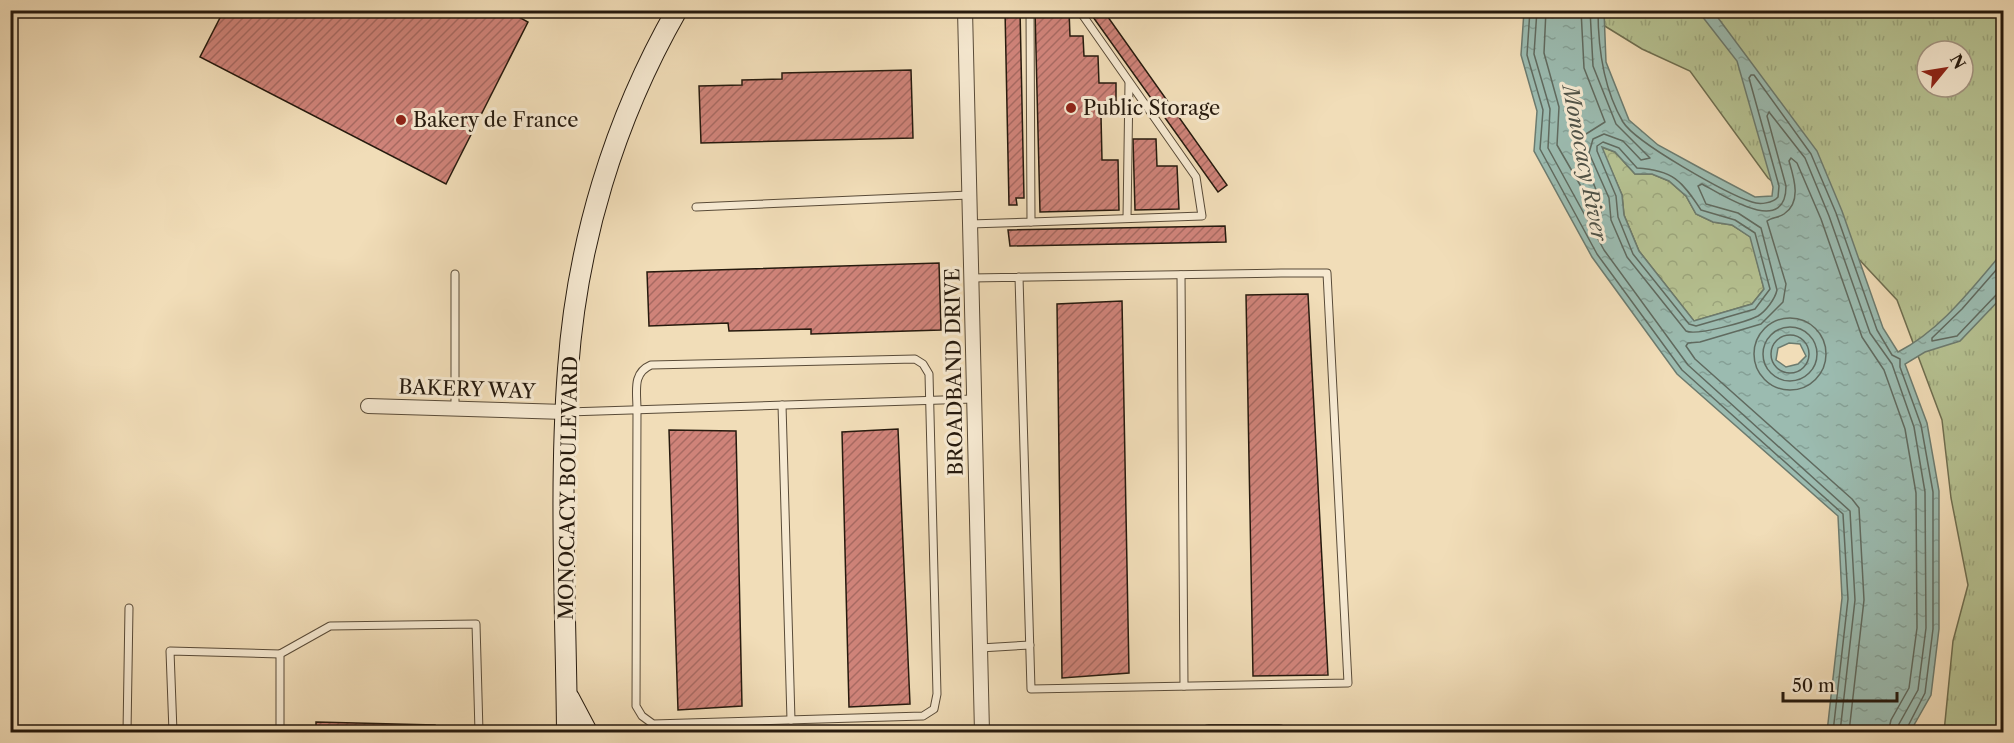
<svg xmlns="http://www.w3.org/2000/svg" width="2014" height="743" font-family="'Libre Caslon Text',serif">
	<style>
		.forest { fill: url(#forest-crowns); stroke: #6e6e50; stroke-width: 1.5 }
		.park { fill: url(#park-tufts); stroke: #6e6e50; stroke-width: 1.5; fill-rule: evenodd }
		.water { fill: url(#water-ripples); stroke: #6c7b6f; stroke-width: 1.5; fill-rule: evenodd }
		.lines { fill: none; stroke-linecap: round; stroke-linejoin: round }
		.shore { stroke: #606a5f; stroke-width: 1.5 }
		.building { fill: url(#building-hatch); stroke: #261a0e; stroke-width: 1.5 }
		.lane-casing { stroke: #594b38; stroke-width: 9 }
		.street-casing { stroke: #594b38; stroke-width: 16 }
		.secondary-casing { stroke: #261a0e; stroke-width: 22 }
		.lane { stroke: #f6e9d1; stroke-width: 7 }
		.street { stroke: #f6e9d1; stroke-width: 14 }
		.secondary { stroke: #f6e9d1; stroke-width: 20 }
		.poi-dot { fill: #8f2418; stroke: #f6e9d1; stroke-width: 2 }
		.labels { text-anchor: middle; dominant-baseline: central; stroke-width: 6; stroke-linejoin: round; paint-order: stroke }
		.poi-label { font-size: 20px; fill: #261a0e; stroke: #f6e9d1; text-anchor: start }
		.street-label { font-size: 20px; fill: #261a0e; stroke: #f6e9d1 }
		.water-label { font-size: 21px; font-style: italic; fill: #4f5247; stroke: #f6e9d1 }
	</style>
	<defs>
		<pattern id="forest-crowns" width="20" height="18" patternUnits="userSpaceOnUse" patternTransform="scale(1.5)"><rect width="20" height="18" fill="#b6c292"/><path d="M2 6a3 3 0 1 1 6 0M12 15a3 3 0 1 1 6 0" fill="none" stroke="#9ca67d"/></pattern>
		<pattern id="park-tufts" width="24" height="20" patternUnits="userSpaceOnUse" patternTransform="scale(1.5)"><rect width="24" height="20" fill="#b6c292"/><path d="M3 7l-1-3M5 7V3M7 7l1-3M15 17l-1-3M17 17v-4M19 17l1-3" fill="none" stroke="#9ca67d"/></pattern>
		<pattern id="water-ripples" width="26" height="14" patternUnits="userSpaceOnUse" patternTransform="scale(1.5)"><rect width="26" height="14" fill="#9bbbb0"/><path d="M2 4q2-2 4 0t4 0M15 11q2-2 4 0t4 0" fill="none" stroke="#85a096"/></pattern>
		<pattern id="building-hatch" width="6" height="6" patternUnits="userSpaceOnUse" patternTransform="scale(1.5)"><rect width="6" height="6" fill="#cf8379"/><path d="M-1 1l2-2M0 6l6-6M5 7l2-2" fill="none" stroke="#a86a62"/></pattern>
	</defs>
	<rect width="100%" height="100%" fill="#f1ddb8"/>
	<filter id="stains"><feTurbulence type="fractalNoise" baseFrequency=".00333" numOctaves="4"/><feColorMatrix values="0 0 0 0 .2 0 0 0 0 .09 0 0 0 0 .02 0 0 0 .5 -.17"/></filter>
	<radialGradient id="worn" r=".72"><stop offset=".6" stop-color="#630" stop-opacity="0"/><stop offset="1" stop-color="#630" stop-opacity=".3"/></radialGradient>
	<!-- forest -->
	<polygon class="forest" points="1601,147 1615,152 1635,174 1652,174 1669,181 1686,196 1696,214 1713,222 1732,225 1751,237 1764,289 1752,304 1694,321 1639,251 1624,215 1622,195"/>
	<!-- park -->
	<path class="park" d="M1596 10 2003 11V732H1944L1953 641 1968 585 1951 498 1942 420 1897 300 1839 238 1768 178 1690 71 1642 49 1595 20ZM1927 51H1963V87H1927Z"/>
	<!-- water -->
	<path class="water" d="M1524 11H1604L1606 62 1629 120 1658 145 1702 169 1755 197 1772 196 1773 187 1737 61 1698 11H1713L1817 151 1842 211 1883 328 1898 352C1942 329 1971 289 2003 252V296L1960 341 1925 352 1905 364 1927 423 1939 491V629L1931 695 1910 732H1827L1842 598 1838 516 1677 374 1592 257 1534 151 1537 111 1521 55ZM1602 147 1615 152 1635 174H1652L1669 181 1686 196 1696 214 1713 222 1732 225 1750 237 1764 289 1752 304 1694 321 1639 251 1624 215 1622 195ZM1789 343 1800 344 1806 356 1798 364 1786 367 1776 360 1778 348Z"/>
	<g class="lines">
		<!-- shore -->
		<g class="shore">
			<polyline points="1530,10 1527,55 1543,110 1540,149 1597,254 1682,370 1843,514 1848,599 1833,732"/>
			<polyline points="1537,10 1534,54 1550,109 1548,148 1604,250 1688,365 1850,511 1855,600 1840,732"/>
			<polyline points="1546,10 1544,53 1559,107 1557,145 1598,216 1601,213 1600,200 1580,149 1586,134 1605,122 1584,68 1581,10"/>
			<path d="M1590 10 1593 66 1616 124 1650 158 1641 160 1623 141 1604 134 1593 139 1589 153 1609 198 1611 220 1627 257 1686 331C1696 336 1746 322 1758 316 1766 311 1775 299 1777 290L1761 228 1738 213 1706 204 1698 186 1702 184C1724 196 1786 237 1786 186L1767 116 1769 112 1805 158 1829 216 1870 333 1892 364 1914 427 1925 492 1926 628 1918 690 1899 724 1897 732"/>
			<path d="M1598 10C1598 49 1603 88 1623 122 1636 143 1727 194 1752 202 1760 205 1773 203 1778 197L1779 186 1749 78 1751 75H1754L1811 154 1836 213 1877 330 1892 355 1900 359V367L1921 425 1933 492V629L1925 693 1905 732"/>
			<path d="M1603 142 1619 148 1637 168C1673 170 1682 181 1701 210L1735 220 1755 233 1770 289 1755 309 1696 326 1689 324 1633 254 1618 217 1616 196 1597 151V146Z"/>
			<polyline points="2004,261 1962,309 1932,338 1932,341 1957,336 1997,294 2004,293"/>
			<circle cx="1790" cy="354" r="36"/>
			<circle cx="1790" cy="354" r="27"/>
			<circle cx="1790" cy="354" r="19"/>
			<path d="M1849 732 1864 600 1859 508 1852 499 1695 359 1686 346 1688 343 1700 342 1761 324 1783 302 1786 284 1767 221C1772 217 1779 218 1784 214 1802 202 1794 178 1789 161L1791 158 1797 163 1821 219 1862 337 1884 370 1905 429 1916 493 1917 628 1909 688 1891 720 1888 732"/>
		</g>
	</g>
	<!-- building -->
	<g class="building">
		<polygon points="224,10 506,10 528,22 446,184 200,57"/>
		<polygon points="1005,10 1020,10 1024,198 1016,198 1017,205 1009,205"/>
		<polygon points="1035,10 1069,10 1070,36 1083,36 1084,56 1098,56 1099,83 1116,83 1116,116 1101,116 1102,160 1118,160 1119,210 1040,212"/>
		<polygon points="1088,10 1103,10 1227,185 1218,192"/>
		<polygon points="911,70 913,138 701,143 699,86 742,85 742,80 782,79 782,73"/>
		<polygon points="1133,139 1156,139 1157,166 1177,166 1179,209 1135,210"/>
		<polygon points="1225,226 1226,242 1010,246 1008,230"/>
		<polygon points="939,263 941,330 811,334 811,329 729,331 728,323 649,326 647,272"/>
		<polygon points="1308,294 1328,675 1253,676 1246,295"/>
		<polygon points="1122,301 1129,673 1062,678 1057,304"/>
		<polygon points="898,429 910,704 849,707 842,432"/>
		<polygon points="669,430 736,431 742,706 678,710"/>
		<polygon points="316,722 435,725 435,732 316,732"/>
	</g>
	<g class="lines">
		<defs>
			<g id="lane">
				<polyline points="696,207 969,195"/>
				<polyline points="1127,218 1129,83"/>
				<polyline points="1031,222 1202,216 1196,177 1079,10"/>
				<polyline points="970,224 1031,222 1030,10"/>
				<polyline points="455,274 455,408"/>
				<polyline points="1181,275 1184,686"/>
				<polyline points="971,278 1281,273 1327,273 1348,683 1031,689 1019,277"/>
				<path d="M915 359 923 364 929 374 937 694 934 709 923 716 653 724 642 716 636 706 637 410C637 391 632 373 651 365Z"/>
				<polyline points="782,405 791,720"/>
				<polyline points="568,412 973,399"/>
				<polyline points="980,648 1030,645"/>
				<polyline points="10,731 127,732 129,608"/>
				<polyline points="173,732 170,651 280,654"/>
				<polyline points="280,732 280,654 330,626 476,624 479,732"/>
			</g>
			<g id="street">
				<polyline points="965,10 982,732"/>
				<polyline points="368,406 565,412"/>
				<polyline points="1209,732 1279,732"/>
			</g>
			<g id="secondary">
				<polyline points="569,698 587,732"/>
				<path d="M567 732C566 612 559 489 568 369 577 243 614 120 677 10"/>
			</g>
		</defs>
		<!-- lane casing -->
		<use href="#lane" class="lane-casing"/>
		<!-- street casing -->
		<use href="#street" class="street-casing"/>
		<!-- secondary casing -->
		<use href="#secondary" class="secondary-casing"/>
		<!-- lane -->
		<use href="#lane" class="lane"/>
		<!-- street -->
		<use href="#street" class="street"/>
		<!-- secondary -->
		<use href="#secondary" class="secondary"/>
	</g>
	<!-- markers -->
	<g class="poi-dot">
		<circle cx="1071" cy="108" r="6"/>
		<circle cx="401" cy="120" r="6"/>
	</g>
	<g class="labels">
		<!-- poi labels -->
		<g class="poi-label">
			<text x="1083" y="108">Public Storage</text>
			<text x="413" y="120">Bakery de France</text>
		</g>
		<!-- street labels -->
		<g class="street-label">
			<text transform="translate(954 372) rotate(-91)">BROADBAND DRIVE</text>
			<text transform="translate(467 389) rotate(2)">BAKERY WAY</text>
			<text transform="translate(568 488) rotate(-89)">MONOCACY BOULEVARD</text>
		</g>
		<!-- water labels -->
		<g class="water-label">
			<text transform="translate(1585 163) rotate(79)">Monocacy River</text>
		</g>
	</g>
	<!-- margin -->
	<rect width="2014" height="743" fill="none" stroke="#f1ddb8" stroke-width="36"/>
	<rect x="12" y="12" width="1990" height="719" fill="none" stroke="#261a0e" stroke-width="3"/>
	<rect x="18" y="18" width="1978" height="707" fill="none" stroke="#261a0e" stroke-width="1.5"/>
	<!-- north arrow -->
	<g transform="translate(1945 69) rotate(60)"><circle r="28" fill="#f6e9d1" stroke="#a39683" stroke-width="1.5"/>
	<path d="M0-4.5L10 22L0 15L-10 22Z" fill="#8f2418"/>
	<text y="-9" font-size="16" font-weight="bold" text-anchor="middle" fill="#261a0e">N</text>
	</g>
	<!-- scale -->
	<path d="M1783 692v9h114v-9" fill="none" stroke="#261a0e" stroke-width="3"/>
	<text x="1792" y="692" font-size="18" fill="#261a0e" stroke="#f6e9d1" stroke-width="4.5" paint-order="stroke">50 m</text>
	<rect width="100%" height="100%" filter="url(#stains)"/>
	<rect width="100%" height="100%" fill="url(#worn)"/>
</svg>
